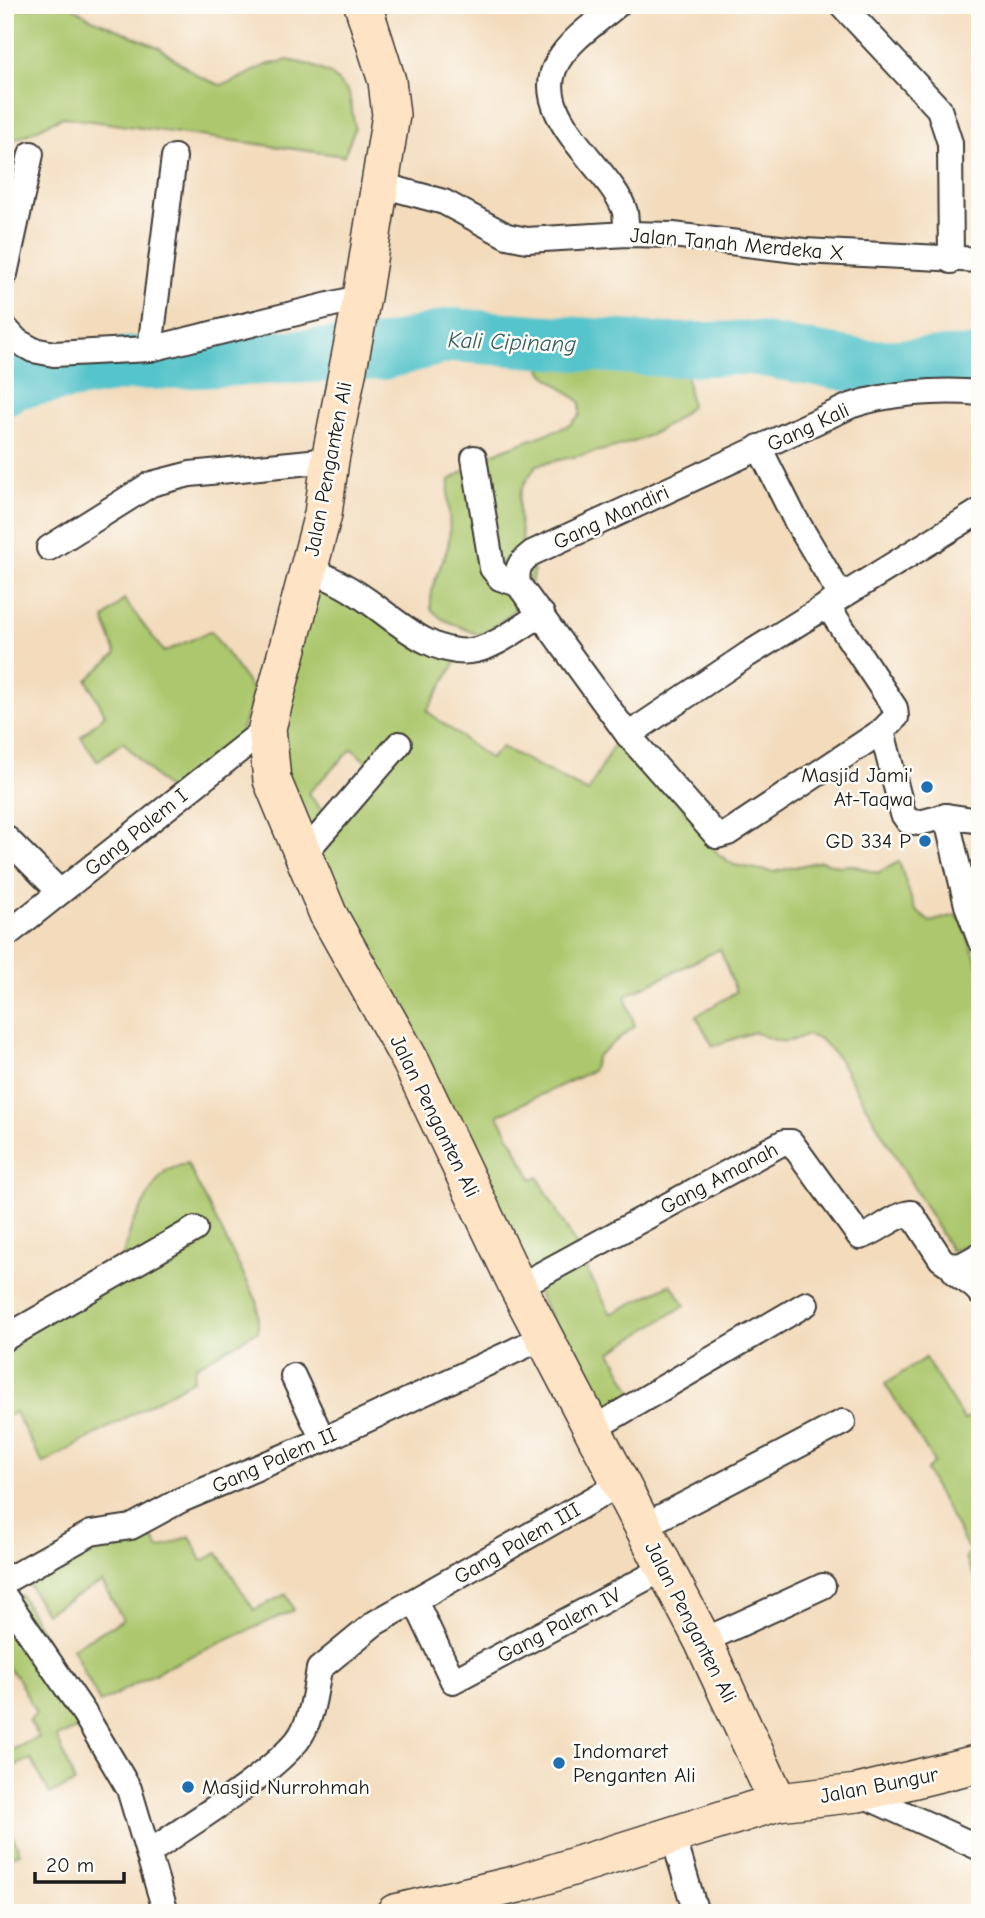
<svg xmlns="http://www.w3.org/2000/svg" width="985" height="1918" font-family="'Comic Neue',sans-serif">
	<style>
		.grass { fill: #acc76d; stroke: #647244; stroke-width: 2 }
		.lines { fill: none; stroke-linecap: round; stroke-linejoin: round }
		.river { stroke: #56c4cb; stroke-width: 54 }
		.street-casing { stroke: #3c3934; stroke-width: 28 }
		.secondary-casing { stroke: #3c3934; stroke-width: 40 }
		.street { stroke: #fff; stroke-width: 24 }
		.secondary { stroke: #fee4c5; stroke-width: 37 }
		.poi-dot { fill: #1f6fb2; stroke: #fdfcf7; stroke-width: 2.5 }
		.labels { text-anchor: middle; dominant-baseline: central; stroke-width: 5; stroke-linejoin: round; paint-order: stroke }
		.street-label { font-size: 21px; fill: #1c1c1c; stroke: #fdfcf7 }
		.poi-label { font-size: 21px; fill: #1c1c1c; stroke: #fdfcf7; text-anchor: end }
		.water-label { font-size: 23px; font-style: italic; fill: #335f62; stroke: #fdfcf7 }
	</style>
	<rect width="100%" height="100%" fill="#fdfcf7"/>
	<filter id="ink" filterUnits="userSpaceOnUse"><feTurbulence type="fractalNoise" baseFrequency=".0143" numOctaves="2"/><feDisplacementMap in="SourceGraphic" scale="14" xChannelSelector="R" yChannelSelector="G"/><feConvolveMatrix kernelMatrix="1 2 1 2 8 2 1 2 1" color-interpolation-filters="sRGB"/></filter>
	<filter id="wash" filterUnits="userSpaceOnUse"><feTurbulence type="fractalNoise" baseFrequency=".00686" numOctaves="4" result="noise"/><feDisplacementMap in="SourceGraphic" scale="28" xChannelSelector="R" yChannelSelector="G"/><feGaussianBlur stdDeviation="1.57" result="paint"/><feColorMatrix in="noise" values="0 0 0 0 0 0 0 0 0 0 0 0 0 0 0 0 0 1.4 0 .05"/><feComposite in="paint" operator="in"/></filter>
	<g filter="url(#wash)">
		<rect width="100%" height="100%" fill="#f3dbbc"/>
		<!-- grass -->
		<g class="grass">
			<path d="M5 5H69L90 18 158 47 198 76 220 85 232 82 266 65 288 60 310 65 331 74 349 93 355 128 344 156 63 117C43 125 26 138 6 141Z"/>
			<path d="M545 352 674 366 687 377 691 406C653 447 589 452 537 465 530 475 520 487 519 500 518 523 523 553 534 572 528 603 505 621 479 635L442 619 431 609C429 584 442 568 448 546 453 523 445 502 450 480L489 455 570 425 580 415V402L544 374 538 363Z"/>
			<path d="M314 570 463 650 427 711 490 759 502 747 588 792 619 735 694 819 718 854 734 865 773 872 821 861 839 866 852 865 877 873 899 862 915 910 930 922 956 915 962 922 980 970V1239L951 1251 838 1058 820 1039 806 1035C784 1046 775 1041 754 1032L713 1046 696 1016 736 992 720 949 625 996 635 1026 597 1056 592 1071 498 1115 532 1179 538 1177 578 1249 529 1278 306 856 372 767 352 749 308 793 328 818 304 848 260 746Z"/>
			<polygon points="124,599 164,652 211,631 254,692 240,735 169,791 123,742 97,761 81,737 105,714 87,680 116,654 104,619"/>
			<polygon points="187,1163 258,1303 258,1331 196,1366 193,1380 43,1464 15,1412 5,1417 5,1349 120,1265 132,1225 156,1182 165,1171"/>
			<polygon points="580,1258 611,1314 671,1284 685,1305 611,1352 636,1399 604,1419 532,1282"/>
			<polygon points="925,1358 964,1420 980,1412 980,1586 965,1558 970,1552 926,1471 934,1462 885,1384"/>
			<polygon points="146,1525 159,1549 190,1536 202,1561 218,1553 254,1610 286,1594 294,1610 167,1667 100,1703 72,1648 123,1620 102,1582 45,1613 26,1580 89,1537"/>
			<polygon points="21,1595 91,1723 57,1737 75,1783 50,1794 31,1759 5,1770 5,1753 39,1737 29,1720 36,1713 17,1677 5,1665 5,1599"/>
			<polygon points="9,1826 20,1853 5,1858 5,1827"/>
		</g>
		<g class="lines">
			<!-- river -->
			<polyline class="river" points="5,389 14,382 125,364 382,353 451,335 665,350 751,348 865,367 980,363"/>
		</g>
	</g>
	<g filter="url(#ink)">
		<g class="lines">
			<defs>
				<g id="street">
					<path d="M617 5C597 22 572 38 558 61 526 115 613 169 625 212 626 219 626 227 627 234"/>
					<polyline points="842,5 939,109 950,143 951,261"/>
					<polyline points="381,185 444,202 507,236 527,240 627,234 673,235 804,251 980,260"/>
					<polyline points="5,274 31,154"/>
					<polyline points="5,328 17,341 33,350 54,354 150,349 362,297"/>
					<polyline points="150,349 174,157"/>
					<polyline points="759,447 794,517 841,596"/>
					<polyline points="474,458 492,568 500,578 518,584"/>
					<polyline points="49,548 151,484 190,474 330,460"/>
					<path d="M309 568C324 576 341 583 356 593 389 613 428 656 470 651 494 649 521 626 542 614"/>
					<path d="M827 605 895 708 896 717 882 731 728 833 717 836 628 735 518 584C516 568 519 563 532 553L850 406C888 393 939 389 980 393"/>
					<polyline points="882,731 903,814 908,821 919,823 946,816 980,821"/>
					<polyline points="628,735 747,655 980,511"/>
					<polyline points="946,816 967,905 980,940"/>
					<polyline points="5,837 60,892"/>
					<polyline points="303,855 399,744"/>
					<polyline points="5,936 267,728"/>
					<path d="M951 1266C958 1280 971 1280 980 1293"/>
					<path d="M518 1287 784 1142H791L860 1237C879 1232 893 1215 911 1213L941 1259 951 1266 962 1265 980 1255"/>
					<polyline points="5,1338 195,1229"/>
					<polyline points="293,1376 323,1440"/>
					<polyline points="591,1430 806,1304"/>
					<polyline points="642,1527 843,1422"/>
					<polyline points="5,1581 91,1533 131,1527 181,1500 323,1440 544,1337"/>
					<polyline points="5,1597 84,1713 129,1789 166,1913"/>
					<polyline points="415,1601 453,1681 665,1568"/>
					<polyline points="703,1641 823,1586"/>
					<polyline points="858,1793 980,1848"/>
					<polyline points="673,1836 696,1913"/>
					<path d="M150 1852C192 1822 265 1779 297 1741 312 1722 315 1692 319 1669L375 1623 620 1484"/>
				</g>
				<g id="secondary">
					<polyline points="363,5 387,81 391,115 362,297 330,460 323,514 267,728 272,780 328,914 411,1062 518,1287 703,1641 778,1802"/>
					<polyline points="395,1913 518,1884 778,1802 858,1793 980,1763"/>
				</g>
			</defs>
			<!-- street casing -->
			<use href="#street" class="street-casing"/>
			<!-- secondary casing -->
			<use href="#secondary" class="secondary-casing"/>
			<!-- street -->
			<use href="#street" class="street"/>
			<!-- secondary -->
			<use href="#secondary" class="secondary"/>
		</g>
	</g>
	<!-- markers -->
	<g class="poi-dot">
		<circle cx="927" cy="787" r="7"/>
		<circle cx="925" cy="841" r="7"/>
		<circle cx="559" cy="1763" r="7"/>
		<circle cx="188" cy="1787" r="7"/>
	</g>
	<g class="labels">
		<!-- street labels -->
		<g class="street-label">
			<text transform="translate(737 244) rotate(5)">Jalan Tanah Merdeka X</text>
			<text transform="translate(808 427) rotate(-25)">Gang Kali</text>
			<text transform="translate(328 469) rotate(-79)">Jalan Penganten Ali</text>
			<text transform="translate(611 517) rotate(-25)">Gang Mandiri</text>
			<text transform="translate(136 832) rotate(-39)">Gang Palem I</text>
			<text transform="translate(435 1116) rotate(64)">Jalan Penganten Ali</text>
			<text transform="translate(719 1178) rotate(-28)">Gang Amanah</text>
			<text transform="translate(274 1460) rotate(-24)">Gang Palem II</text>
			<text transform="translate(517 1543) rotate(-30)">Gang Palem III</text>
			<text transform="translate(691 1622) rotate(63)">Jalan Penganten Ali</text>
			<text transform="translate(559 1625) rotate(-28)">Gang Palem IV</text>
			<text transform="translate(879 1785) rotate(-11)">Jalan Bungur</text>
		</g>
		<!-- poi labels -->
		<g class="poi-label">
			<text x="913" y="775">Masjid Jami'<tspan x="913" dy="24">At-Taqwa</tspan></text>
			<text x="911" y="841">GD 334 P</text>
			<text x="573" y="1751" text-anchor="start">Indomaret<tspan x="573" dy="24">Penganten Ali</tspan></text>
			<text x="202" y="1787" text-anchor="start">Masjid Nurrohmah</text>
		</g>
		<!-- water labels -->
		<g class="water-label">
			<text transform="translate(512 342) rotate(2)">Kali Cipinang</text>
		</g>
	</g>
	<!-- margin -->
	<rect width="985" height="1918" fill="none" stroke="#fdfcf7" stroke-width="28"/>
	<!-- scale -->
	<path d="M35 1872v10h89v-10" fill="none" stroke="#1c1c1c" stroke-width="3.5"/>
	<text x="46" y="1872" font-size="21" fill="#1c1c1c" stroke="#fdfcf7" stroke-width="5" paint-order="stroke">20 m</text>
</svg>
